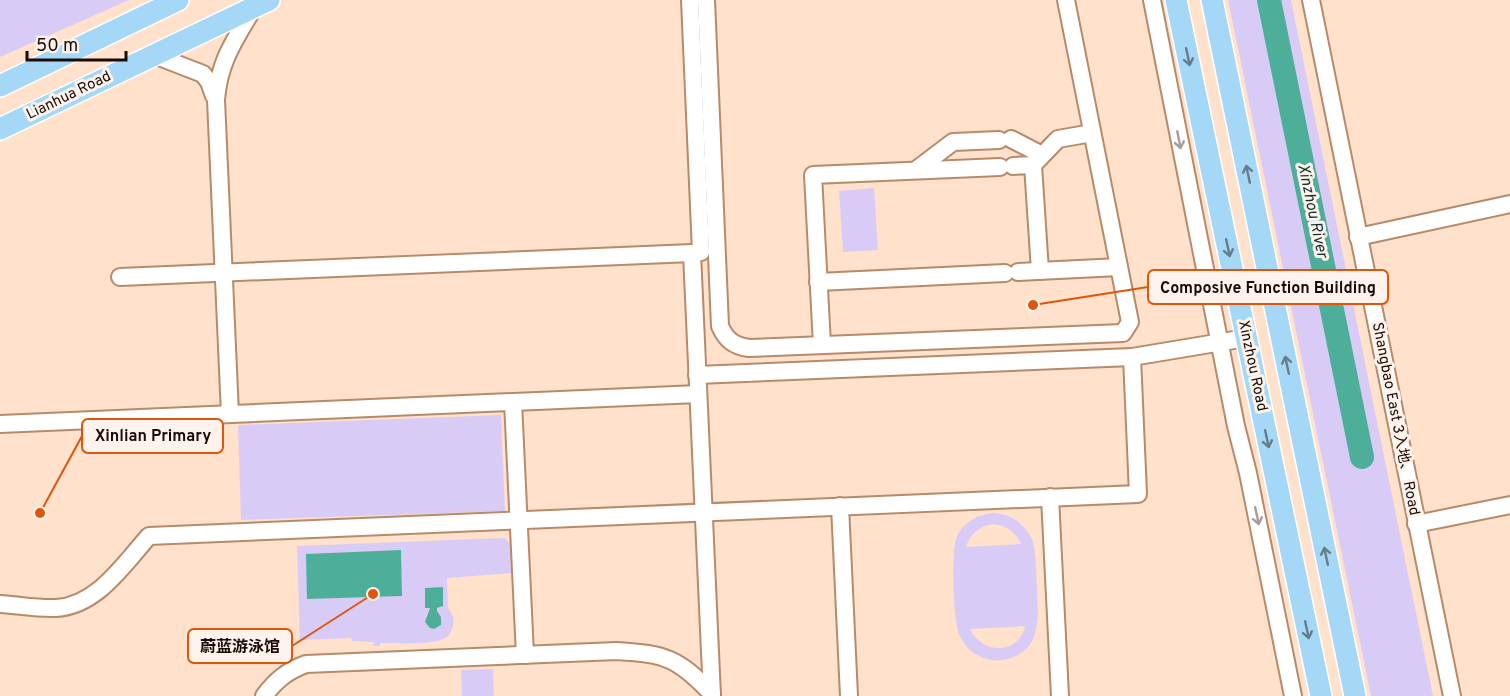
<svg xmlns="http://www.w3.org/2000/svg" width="1510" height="696" font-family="Overpass,'Noto Sans SC',sans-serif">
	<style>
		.green { fill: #d8ccf7; fill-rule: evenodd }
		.water { fill: #4daf9a }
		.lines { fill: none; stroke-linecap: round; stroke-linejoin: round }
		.river { stroke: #4daf9a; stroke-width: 24 }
		.minor-casing { stroke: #b78a69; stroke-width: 20 }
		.major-casing { stroke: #fff; stroke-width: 24 }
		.minor { stroke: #fff; stroke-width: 16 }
		.major { stroke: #a5d8f7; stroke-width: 21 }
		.oneway { stroke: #677c89 }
		.oneway2 { stroke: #a49d9a }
		.labels { text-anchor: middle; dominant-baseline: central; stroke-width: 6; stroke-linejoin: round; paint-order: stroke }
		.street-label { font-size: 15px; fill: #1b0b02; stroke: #fdf3ec }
		.water-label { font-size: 16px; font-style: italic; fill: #13312a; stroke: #fdf3ec }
		.leader { fill: none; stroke: #de550c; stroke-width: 2 }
		.callout-dot { fill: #de550c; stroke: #fdf3ec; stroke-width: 2 }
		.callout { fill: #fdf3ec; stroke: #de550c; stroke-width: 2 }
		.callout-label { font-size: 16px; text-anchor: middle; font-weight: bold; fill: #1b0b02 }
	</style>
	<rect width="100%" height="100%" fill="#ffe1cc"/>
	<!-- green -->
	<g class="green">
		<polygon points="0,0 129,0 0,57"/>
		<polygon points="1228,0 1291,0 1433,696 1371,696"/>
		<polygon points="874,188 878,250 843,252 839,191"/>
		<polygon points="501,415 505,511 241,520 238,425"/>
		<path d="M992 513C1012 514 1024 523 1033 541 1036 556 1036 571 1037 587 1038 617 1043 654 1002 660 991 662 977 657 969 649 964 644 961 639 959 634 953 618 950 547 958 534 965 521 978 515 992 513ZM992 524C1006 525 1016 532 1021 544L966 547C970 534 979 527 992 524ZM1025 626C1019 655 982 655 970 629Z"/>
		<path d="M505 538 512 547 514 573 447 578 448 608 454 618C453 624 453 631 448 636 438 646 395 643 381 643L379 646H374L373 642 352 641 351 638 300 640 297 546Z"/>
		<polygon points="493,669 494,696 462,696 461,670"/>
	</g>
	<!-- water -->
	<g class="water">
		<polygon points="401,550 402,596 307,599 306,554"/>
		<polygon points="443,587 443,606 437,608 437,611 441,617 441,625 434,629 430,628 425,622 430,608 425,608 425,588"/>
	</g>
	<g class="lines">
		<!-- river -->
		<polyline class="river" points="1269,0 1362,457"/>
		<defs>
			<g id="minor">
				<polyline points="690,0 701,252 692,253 712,696"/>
				<path d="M706 0 720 326C726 340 734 346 749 348L1123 333 1130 322 1066 0"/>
				<polyline points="1152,0 1236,426 1248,473 1293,696"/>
				<polyline points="1311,0 1452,696"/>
				<polyline points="154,55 203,74 209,82 214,96"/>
				<polyline points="1011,139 1042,155"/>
				<polyline points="1013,166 1033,165"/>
				<polyline points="916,170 953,142 999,140"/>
				<polyline points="1358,237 1510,204"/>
				<polyline points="1040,271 1033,165 1058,139 1092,133"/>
				<polyline points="1018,272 1119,267"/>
				<polyline points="120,277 692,253"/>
				<polyline points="818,282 1005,273"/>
				<polyline points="822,345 813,175 1000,167"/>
				<polyline points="697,375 1132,357 1246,338"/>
				<polyline points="513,402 525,655"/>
				<path d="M230 414 216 100C219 61 235 40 254 7"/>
				<polyline points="0,424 698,394"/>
				<polyline points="1050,497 1060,696"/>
				<polyline points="840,506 849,696"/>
				<polyline points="1416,524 1510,505"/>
				<path d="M0 604C18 605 38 609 56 608 97 606 124 564 149 536L1138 494 1132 357"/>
				<path d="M264 696C276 680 287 671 306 664L617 651C666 654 678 658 712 694"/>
			</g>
			<g id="major">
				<polyline points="1176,0 1321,696"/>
				<polyline points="1212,0 1355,696"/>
				<polyline points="0,86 178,0"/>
				<polyline points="0,129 269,0"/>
			</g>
		</defs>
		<!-- minor casing -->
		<use href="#minor" class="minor-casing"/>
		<!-- major casing -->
		<use href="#major" class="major-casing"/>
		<!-- minor -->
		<use href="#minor" class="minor"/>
		<!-- major -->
		<use href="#major" class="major"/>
	</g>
	<!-- one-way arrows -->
	<defs><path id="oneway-shaft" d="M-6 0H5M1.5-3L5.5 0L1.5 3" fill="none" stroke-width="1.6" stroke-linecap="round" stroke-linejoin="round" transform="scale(1.5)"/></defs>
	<g class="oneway">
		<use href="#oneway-shaft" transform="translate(1188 57) rotate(78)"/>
		<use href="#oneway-shaft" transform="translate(1248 174) rotate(-102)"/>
		<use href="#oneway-shaft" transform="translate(1228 248) rotate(78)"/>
		<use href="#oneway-shaft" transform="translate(1287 365) rotate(-102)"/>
		<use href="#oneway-shaft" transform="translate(1267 439) rotate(78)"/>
		<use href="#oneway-shaft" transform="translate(1326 556) rotate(-102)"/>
		<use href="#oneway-shaft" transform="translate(1307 630) rotate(78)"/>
	</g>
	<g class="oneway2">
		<use href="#oneway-shaft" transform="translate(1179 140) rotate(79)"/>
		<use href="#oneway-shaft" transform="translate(1257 516) rotate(78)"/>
	</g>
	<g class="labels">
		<!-- street labels -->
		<g class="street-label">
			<text transform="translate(69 96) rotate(-26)">Lianhua Road</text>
			<text transform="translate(1252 366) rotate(78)">Xinzhou Road</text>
			<text transform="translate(1395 419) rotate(79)">Shangbao East 3入地、 Road</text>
		</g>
		<!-- water labels -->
		<g class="water-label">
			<text transform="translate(1312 211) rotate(78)">Xinzhou River</text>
		</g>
	</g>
	<!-- callouts -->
	<path class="leader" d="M1033 305L1148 287M40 513L82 436M373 594L292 646"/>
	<g class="callout-dot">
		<circle cx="1033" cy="305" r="6"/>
		<circle cx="40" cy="513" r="6"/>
		<circle cx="373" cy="594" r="6"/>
	</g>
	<g class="callout">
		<rect x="1148" y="270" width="240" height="34" rx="6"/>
		<rect x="82" y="419" width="141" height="34" rx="6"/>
		<rect x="188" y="629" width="104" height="34" rx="6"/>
	</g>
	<g class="callout-label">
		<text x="1268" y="293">Composive Function Building</text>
		<text x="153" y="441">Xinlian Primary</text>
		<text x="240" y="652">蔚蓝游泳馆</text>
	</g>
	<!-- scale -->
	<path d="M27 51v9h99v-9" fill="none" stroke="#1b0b02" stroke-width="3"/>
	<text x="36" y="51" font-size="18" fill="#1b0b02" stroke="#fdf3ec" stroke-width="4.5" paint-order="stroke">50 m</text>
</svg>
